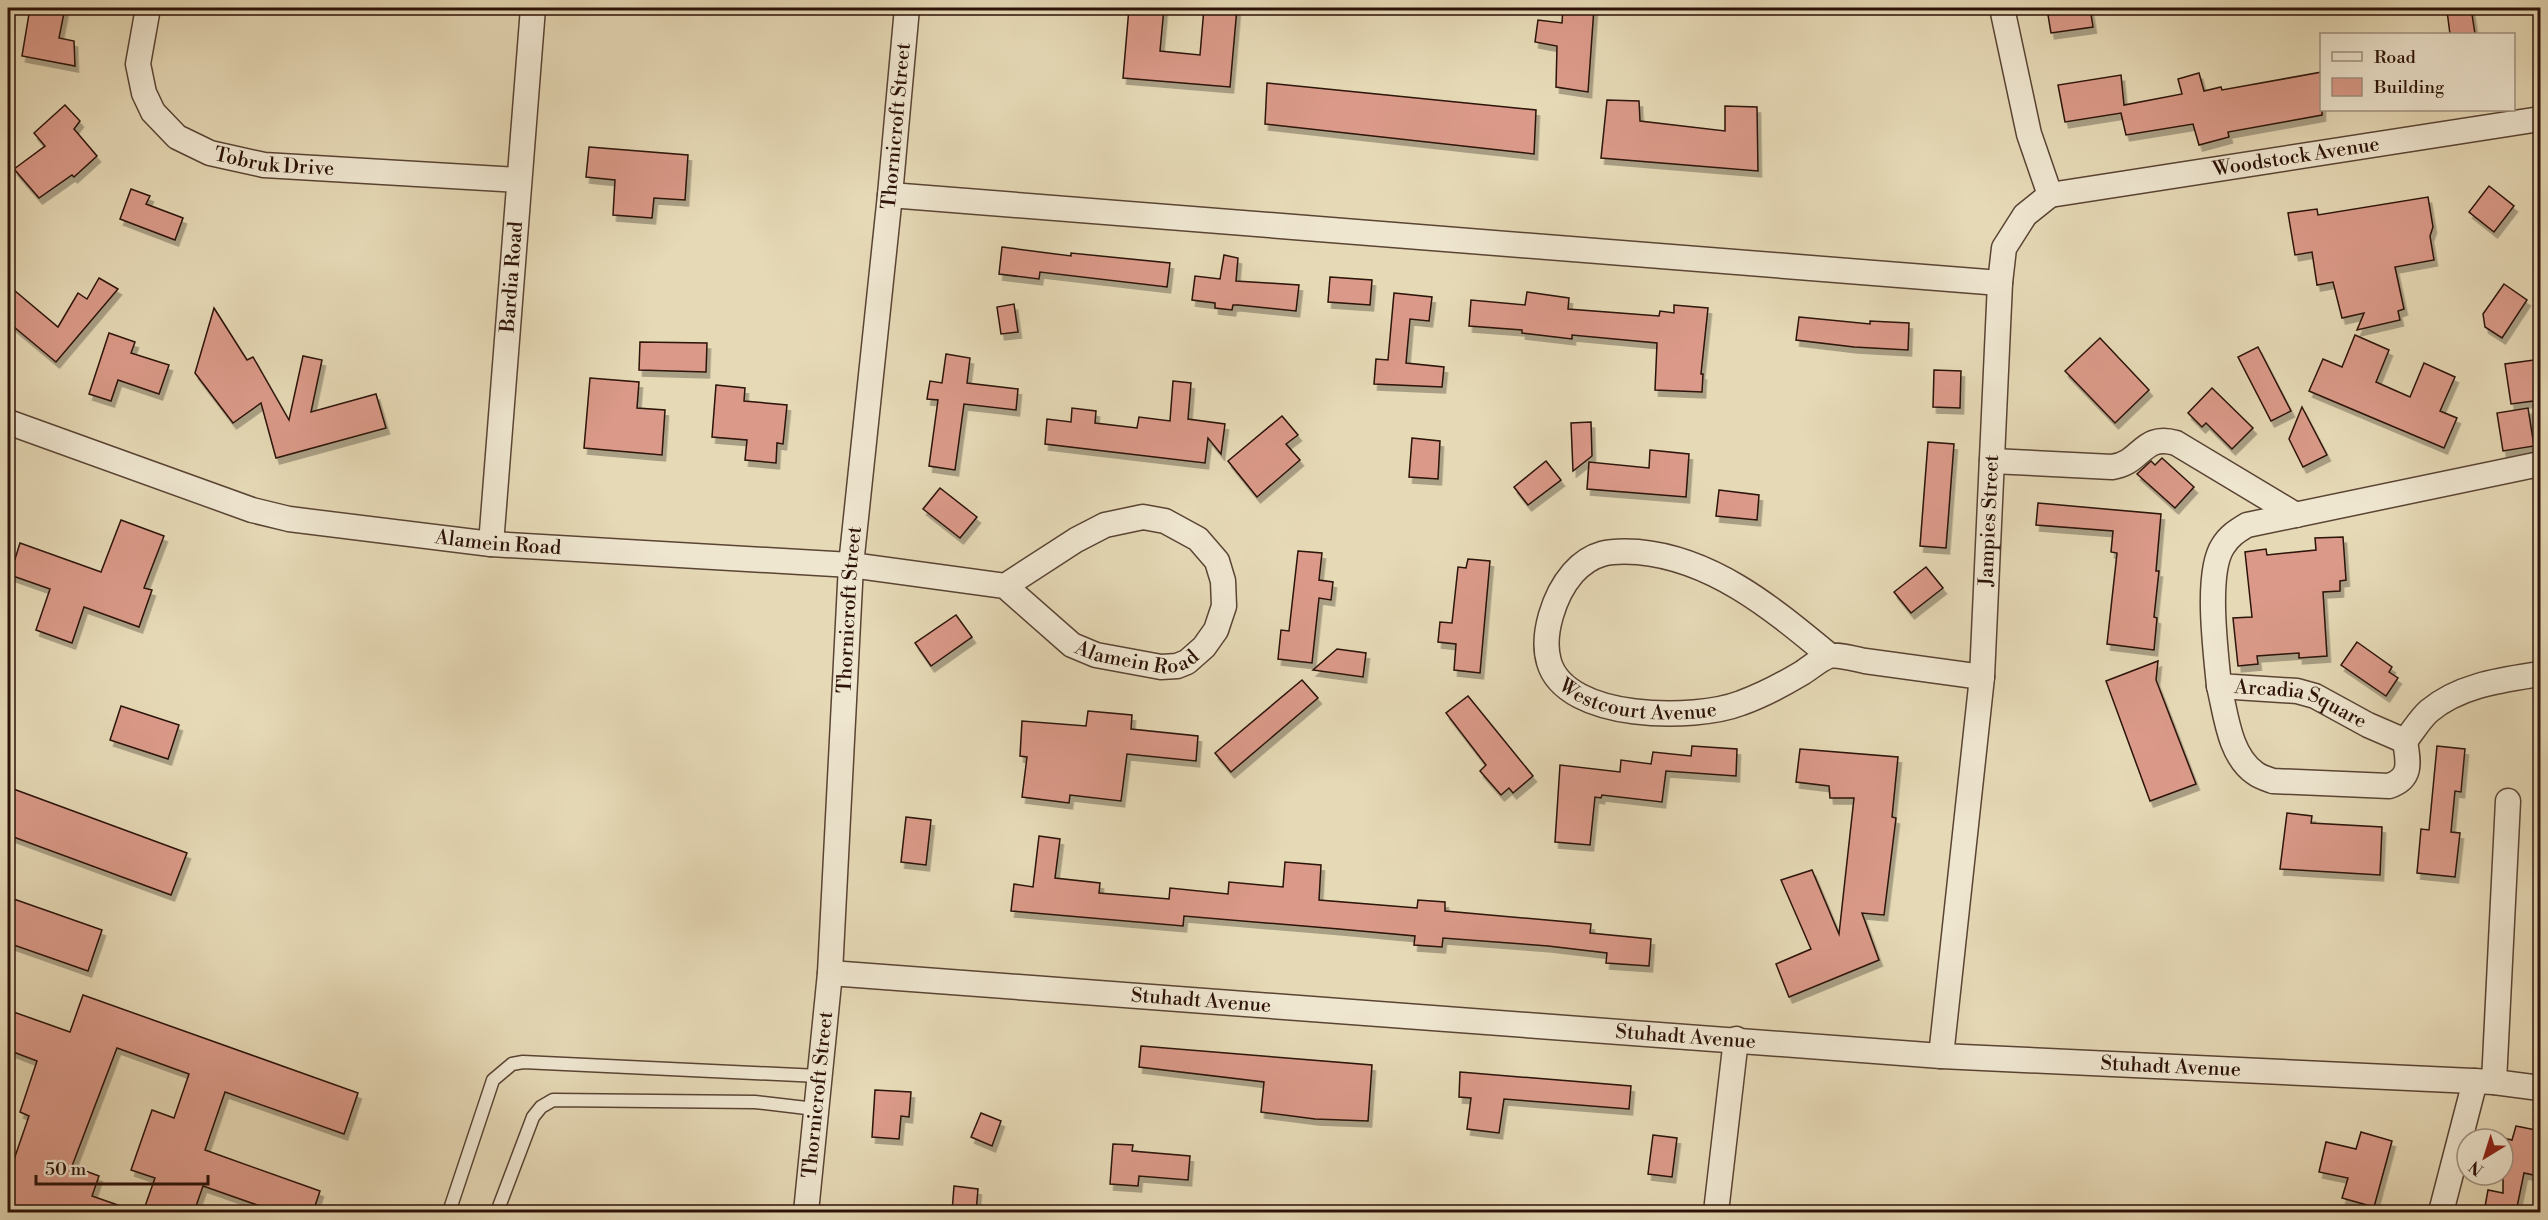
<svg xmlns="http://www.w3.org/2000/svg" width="2548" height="1220" font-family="'Libre Bodoni',serif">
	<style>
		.building { fill: #db9a89; stroke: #2c1208; stroke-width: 1.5; filter: url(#shadow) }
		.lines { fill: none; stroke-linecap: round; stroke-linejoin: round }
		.lane-casing { stroke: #5a4434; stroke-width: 15 }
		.street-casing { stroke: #5a4434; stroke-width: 27 }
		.lane { stroke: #efe6d0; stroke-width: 12 }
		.street { stroke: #efe6d0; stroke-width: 24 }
		.labels { text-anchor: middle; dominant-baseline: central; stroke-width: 4.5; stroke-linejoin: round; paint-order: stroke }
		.street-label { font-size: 20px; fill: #2c1208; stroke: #efe6d0 }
	</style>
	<defs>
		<filter id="shadow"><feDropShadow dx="3.5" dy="6" stdDeviation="0" flood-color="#0004"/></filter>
	</defs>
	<rect width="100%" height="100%" fill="#e6d9b6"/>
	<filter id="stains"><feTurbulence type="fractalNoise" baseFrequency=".00333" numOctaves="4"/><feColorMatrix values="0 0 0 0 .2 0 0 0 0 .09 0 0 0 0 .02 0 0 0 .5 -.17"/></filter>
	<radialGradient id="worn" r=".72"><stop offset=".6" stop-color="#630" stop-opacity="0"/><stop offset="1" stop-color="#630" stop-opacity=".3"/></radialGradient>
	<!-- building -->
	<g class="building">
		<polygon points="30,8 65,8 59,38 74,41 75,66 22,56"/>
		<polygon points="1129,8 1164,8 1160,51 1200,55 1204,8 1237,8 1230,87 1123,78"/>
		<polygon points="1563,8 1594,8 1588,92 1556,87 1557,46 1535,42 1538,20 1562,23"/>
		<polygon points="2051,8 2090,8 2093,27 2051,33 2048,15 2052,13"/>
		<polygon points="2471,8 2475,34 2450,34 2447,11"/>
		<polygon points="2322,72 2322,115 2228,132 2229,137 2199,145 2193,124 2126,135 2121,113 2065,122 2058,85 2121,75 2124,105 2182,94 2178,79 2199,73 2204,91 2221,87 2222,90"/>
		<polygon points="1267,83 1536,110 1534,154 1265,124"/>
		<polygon points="1607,100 1639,101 1640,121 1725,131 1725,106 1757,107 1758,171 1601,158"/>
		<polygon points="65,105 80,121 74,129 97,156 74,177 72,175 39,198 14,169 45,146 34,133"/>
		<polygon points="589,147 688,155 685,200 654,198 652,218 613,215 615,180 586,177"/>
		<polygon points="2489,186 2514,206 2494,232 2469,212"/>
		<polygon points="131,189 150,196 146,204 183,218 175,240 120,219"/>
		<polygon points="2428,197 2433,227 2430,236 2434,260 2395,267 2404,309 2398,311 2400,320 2357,330 2364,313 2342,318 2333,282 2317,285 2312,252 2295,255 2288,213 2317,209 2318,215"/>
		<polygon points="1002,247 1071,256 1071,253 1170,263 1167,287 1040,272 1039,279 999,274"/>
		<polygon points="1224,255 1238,258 1236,281 1299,285 1296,311 1238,305 1233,305 1232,310 1215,308 1215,303 1192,300 1195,276 1220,279"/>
		<polygon points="1330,277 1372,280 1370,305 1328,302"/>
		<polygon points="99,278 118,289 56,362 8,322 8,285 58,327 78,293 87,299"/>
		<polygon points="2504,284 2527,300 2502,338 2485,327 2483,314"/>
		<polygon points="1527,292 1569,298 1568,309 1659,316 1660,311 1674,313 1674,305 1708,308 1701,374 1703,374 1702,392 1655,390 1657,343 1572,335 1572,339 1522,333 1522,330 1469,326 1471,300 1525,305"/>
		<polygon points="1394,293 1432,297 1429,321 1410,319 1406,363 1444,367 1442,387 1374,384 1376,359 1388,360"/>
		<polygon points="1014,304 1018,332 1001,334 997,307"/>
		<polygon points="214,308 247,360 253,357 289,420 303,356 322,360 311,412 376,394 386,428 276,458 261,403 233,423 195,373"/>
		<polygon points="1799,317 1870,324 1870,321 1909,323 1908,350 1854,347 1796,340"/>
		<polygon points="109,333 135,342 131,353 169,365 159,394 118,380 111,401 89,394"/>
		<polygon points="2355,335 2389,350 2376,382 2410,397 2424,363 2455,377 2440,411 2457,418 2444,448 2309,391 2323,359 2342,367"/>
		<polygon points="2100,338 2149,390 2115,423 2065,371"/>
		<polygon points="640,342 707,343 706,372 639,370"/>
		<polygon points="2258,347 2291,411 2271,421 2238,357"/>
		<polygon points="946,354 970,358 967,383 1018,389 1016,410 964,404 955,470 929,466 938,400 927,399 930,381 942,383"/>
		<polygon points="2541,359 2541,400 2511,404 2505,364"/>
		<polygon points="1934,370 1961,371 1960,408 1933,407"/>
		<polygon points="590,378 639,382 637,408 665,410 662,455 584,448"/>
		<polygon points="1173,381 1191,383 1188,419 1225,424 1221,454 1208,438 1205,463 1045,444 1047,419 1071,422 1072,408 1096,411 1095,423 1137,428 1139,417 1170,421"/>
		<polygon points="716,385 745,388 744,401 787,405 783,444 777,443 776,463 745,460 747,440 712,437"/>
		<polygon points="2212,388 2253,428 2232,449 2206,423 2202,427 2188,413"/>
		<polygon points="2302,407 2327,455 2303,467 2289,439"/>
		<polygon points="2528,408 2534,446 2503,451 2497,413"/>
		<polygon points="1282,416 1298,435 1286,444 1300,460 1257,497 1228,461"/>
		<polygon points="1591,422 1592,456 1573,471 1571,423"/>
		<polygon points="1412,438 1440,441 1438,479 1409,477"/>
		<polygon points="1928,442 1954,444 1946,548 1920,546"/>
		<polygon points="1650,450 1689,454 1686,497 1587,489 1589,462 1649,468"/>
		<polygon points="2162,458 2194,487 2175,508 2137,474 2151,461 2155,465"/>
		<polygon points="1546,461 1561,480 1528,505 1514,487"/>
		<polygon points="940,488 977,517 960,538 923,509"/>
		<polygon points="1719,490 1759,495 1757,520 1716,516"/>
		<polygon points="2038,503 2161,514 2156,571 2159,571 2154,617 2157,618 2154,650 2107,644 2117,553 2111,552 2113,531 2036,525"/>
		<polygon points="121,520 164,536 144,588 152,590 139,627 84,607 72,643 36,630 50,589 10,575 20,543 101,572"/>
		<polygon points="2343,537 2346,580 2340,581 2340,591 2323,592 2327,656 2299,658 2299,653 2257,656 2258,664 2238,666 2233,618 2252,617 2245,552 2266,549 2267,555 2316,550 2315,538"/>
		<polygon points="1298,551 1322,553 1319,580 1333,582 1331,600 1319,598 1312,663 1278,659 1281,630 1289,631"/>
		<polygon points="1468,559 1490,561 1480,673 1454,670 1456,644 1438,642 1440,622 1452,623 1458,567 1466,568"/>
		<polygon points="1926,567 1943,588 1911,613 1894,592"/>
		<polygon points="956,615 972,637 931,666 915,643"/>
		<polygon points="2357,642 2392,667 2389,672 2398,678 2386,696 2341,665"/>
		<polygon points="1337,649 1366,653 1363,677 1313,670"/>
		<polygon points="2158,661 2156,680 2196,784 2150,801 2106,681"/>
		<polygon points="1302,680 1318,698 1231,772 1215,753"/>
		<polygon points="1468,696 1533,776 1513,793 1509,788 1501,795 1480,771 1486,765 1446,713"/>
		<polygon points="121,706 179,725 168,759 110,740"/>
		<polygon points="1088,711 1132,715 1131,729 1198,736 1196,761 1127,754 1121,801 1070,795 1069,803 1022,797 1027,757 1020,756 1022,721 1086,726"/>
		<polygon points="1692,746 1737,749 1736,776 1666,771 1662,802 1602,795 1601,798 1595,797 1590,845 1555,842 1560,765 1620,772 1621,760 1651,764 1653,752 1691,756"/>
		<polygon points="2437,746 2465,749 2461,792 2455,791 2451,832 2460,833 2455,877 2417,873 2421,829 2429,830"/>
		<polygon points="1800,749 1898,757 1892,817 1896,818 1884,915 1862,913 1879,960 1789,997 1776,964 1811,949 1781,880 1812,870 1839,934 1854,798 1830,798 1829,786 1796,782"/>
		<polygon points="8,787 187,853 171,895 8,835"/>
		<polygon points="2287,813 2312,816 2311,823 2382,827 2380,875 2280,869"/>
		<polygon points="906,817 931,820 926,865 901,862"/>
		<polygon points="1039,836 1060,839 1055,878 1100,883 1099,893 1169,899 1170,888 1228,894 1229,882 1283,887 1285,862 1321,865 1319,900 1417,908 1418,900 1445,902 1445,911 1591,924 1590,933 1651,939 1649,966 1606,963 1607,953 1548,946 1443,938 1442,947 1414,945 1415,936 1339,929 1184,916 1183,926 1011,911 1014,884 1033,887"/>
		<polygon points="8,897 102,930 88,971 8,943"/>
		<polygon points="83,995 358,1093 344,1134 225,1092 205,1150 320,1191 313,1212 277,1212 203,1186 194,1212 143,1212 155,1178 131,1170 152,1110 174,1118 189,1074 117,1048 72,1166 99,1176 92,1196 132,1210 131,1212 8,1212 8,1177 29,1116 20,1112 37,1061 8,1050 8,1010 70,1032"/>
		<polygon points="1141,1046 1372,1065 1368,1121 1315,1119 1261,1112 1264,1082 1139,1067"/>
		<polygon points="1460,1072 1631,1086 1629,1109 1504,1099 1499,1133 1467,1129 1471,1098 1459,1097"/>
		<polygon points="875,1090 911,1092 909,1117 901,1116 899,1139 872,1137"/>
		<polygon points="981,1113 1001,1121 992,1146 971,1137"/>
		<polygon points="2516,1126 2541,1131 2541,1164 2538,1176 2524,1173 2516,1212 2484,1212 2488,1190 2503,1193 2503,1138 2512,1140"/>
		<polygon points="2361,1132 2392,1141 2374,1207 2342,1198 2348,1178 2319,1172 2326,1142 2356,1149"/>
		<polygon points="1653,1135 1677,1138 1672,1177 1648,1174"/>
		<polygon points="1113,1144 1133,1145 1132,1151 1190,1156 1188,1180 1139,1176 1138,1186 1110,1184"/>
		<polygon points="954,1186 978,1189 976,1212 952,1212"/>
	</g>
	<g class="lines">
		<defs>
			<g id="lane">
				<polyline points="449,1212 493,1080 512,1064 523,1062 819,1076"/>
				<polyline points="497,1212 533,1117 541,1107 553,1100 755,1102 815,1109"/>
			</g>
			<g id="street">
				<path id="s1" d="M148 8 138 64 144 93 153 112 177 137 210 153 264 165 519 180"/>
				<polyline points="890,195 2000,283"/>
				<path id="s2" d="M2050 195 2540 119"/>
				<path id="s3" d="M8 422 252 510 289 519 491 544 851 565 1005 586 1072 645 1096 655 1161 667 1177 666 1187 662 1204 647 1216 630 1224 606 1223 581 1217 561 1198 539 1165 521 1143 517 1105 525 1076 540 1005 586"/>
				<path d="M1992 461 2112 467C2142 463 2142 433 2176 443L2296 515"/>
				<path id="s4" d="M2540 464 2247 525C2237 531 2229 536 2223 546 2205 573 2216 653 2219 686L2297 691 2315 696 2368 725 2405 741C2413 731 2420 719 2429 711 2460 685 2502 680 2540 674"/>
				<path id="s5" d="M491 544 533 8"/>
				<path id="s6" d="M1830 656C1773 609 1714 559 1638 552 1610 550 1592 552 1573 573 1554 595 1541 635 1549 662 1566 721 1695 721 1741 703 1763 695 1782 685 1802 673 1810 668 1820 659 1829 656 1838 654 1855 659 1865 661 1904 666 1943 672 1982 677"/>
				<path d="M2219 686C2226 714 2229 755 2255 773 2260 777 2267 779 2273 781L2389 786C2413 778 2408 761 2405 741"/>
				<path id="s7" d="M830 973 1941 1056 2494 1082 2540 1088"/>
				<path id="s8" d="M1941 1056 1982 677 2000 283 2004 248 2025 215 2050 195 2029 134 2002 8"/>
				<polyline points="2494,1082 2508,801"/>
				<path id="s9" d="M806 1212 830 973 851 565 890 195 907 8"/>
				<polyline points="1716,1212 1736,1039"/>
				<polyline points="2441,1212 2475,1081"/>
			</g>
		</defs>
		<!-- lane casing -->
		<use href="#lane" class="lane-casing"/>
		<!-- street casing -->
		<use href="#street" class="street-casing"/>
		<!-- lane -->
		<use href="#lane" class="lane"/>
		<!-- street -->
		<use href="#street" class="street"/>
	</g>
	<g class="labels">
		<!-- street labels -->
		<g class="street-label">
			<text stroke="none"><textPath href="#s9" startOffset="1090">Thornicroft Street</textPath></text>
			<text stroke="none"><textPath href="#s2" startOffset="249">Woodstock Avenue</textPath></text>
			<text stroke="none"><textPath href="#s1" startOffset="244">Tobruk Drive</textPath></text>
			<text stroke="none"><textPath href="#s5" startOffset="268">Bardia Road</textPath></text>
			<text stroke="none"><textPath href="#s8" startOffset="538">Jampies Street</textPath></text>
			<text stroke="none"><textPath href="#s3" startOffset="508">Alamein Road</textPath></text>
			<text stroke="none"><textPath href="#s9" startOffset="604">Thornicroft Street</textPath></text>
			<text stroke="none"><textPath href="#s3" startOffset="1174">Alamein Road</textPath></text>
			<text stroke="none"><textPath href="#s6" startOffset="494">Westcourt Avenue</textPath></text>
			<text stroke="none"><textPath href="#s4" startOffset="558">Arcadia Square</textPath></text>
			<text stroke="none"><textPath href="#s7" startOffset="372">Stuhadt Avenue</textPath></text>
			<text stroke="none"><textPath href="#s7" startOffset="858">Stuhadt Avenue</textPath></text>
			<text stroke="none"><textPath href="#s7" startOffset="1344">Stuhadt Avenue</textPath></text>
			<text stroke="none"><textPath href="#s9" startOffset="118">Thornicroft Street</textPath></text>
		</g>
	</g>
	<!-- margin -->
	<rect width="2548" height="1220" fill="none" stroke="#e6d9b6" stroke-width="30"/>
	<rect x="9" y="9" width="2530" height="1202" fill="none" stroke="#2c1208" stroke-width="3"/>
	<rect x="15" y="15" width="2518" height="1190" fill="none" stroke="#2c1208" stroke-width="1.5"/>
	<!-- legend -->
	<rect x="2320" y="33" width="195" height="78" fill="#efe6d0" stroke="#a19180" stroke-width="1.5"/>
	<rect x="2332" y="52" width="30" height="9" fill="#efe6d0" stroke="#a19180" stroke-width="1.5"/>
	<text x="2374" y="63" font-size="18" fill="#2c1208">Road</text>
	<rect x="2332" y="78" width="30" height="18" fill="#db9a89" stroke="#a19180" stroke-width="1.5"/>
	<text x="2374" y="93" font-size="18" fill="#2c1208">Building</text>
	<!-- north arrow -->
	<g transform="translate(2485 1157) rotate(218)"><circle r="28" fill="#efe6d0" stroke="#a19180" stroke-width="1.5"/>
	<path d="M0-4.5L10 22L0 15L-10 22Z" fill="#8f2418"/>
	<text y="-9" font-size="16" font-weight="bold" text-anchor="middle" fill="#2c1208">N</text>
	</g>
	<!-- scale -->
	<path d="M36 1175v9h172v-9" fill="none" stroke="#2c1208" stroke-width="3"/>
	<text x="45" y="1175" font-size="18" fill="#2c1208" stroke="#efe6d0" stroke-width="4.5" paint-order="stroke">50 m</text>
	<rect width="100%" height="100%" filter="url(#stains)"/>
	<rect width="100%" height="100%" fill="url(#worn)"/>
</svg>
